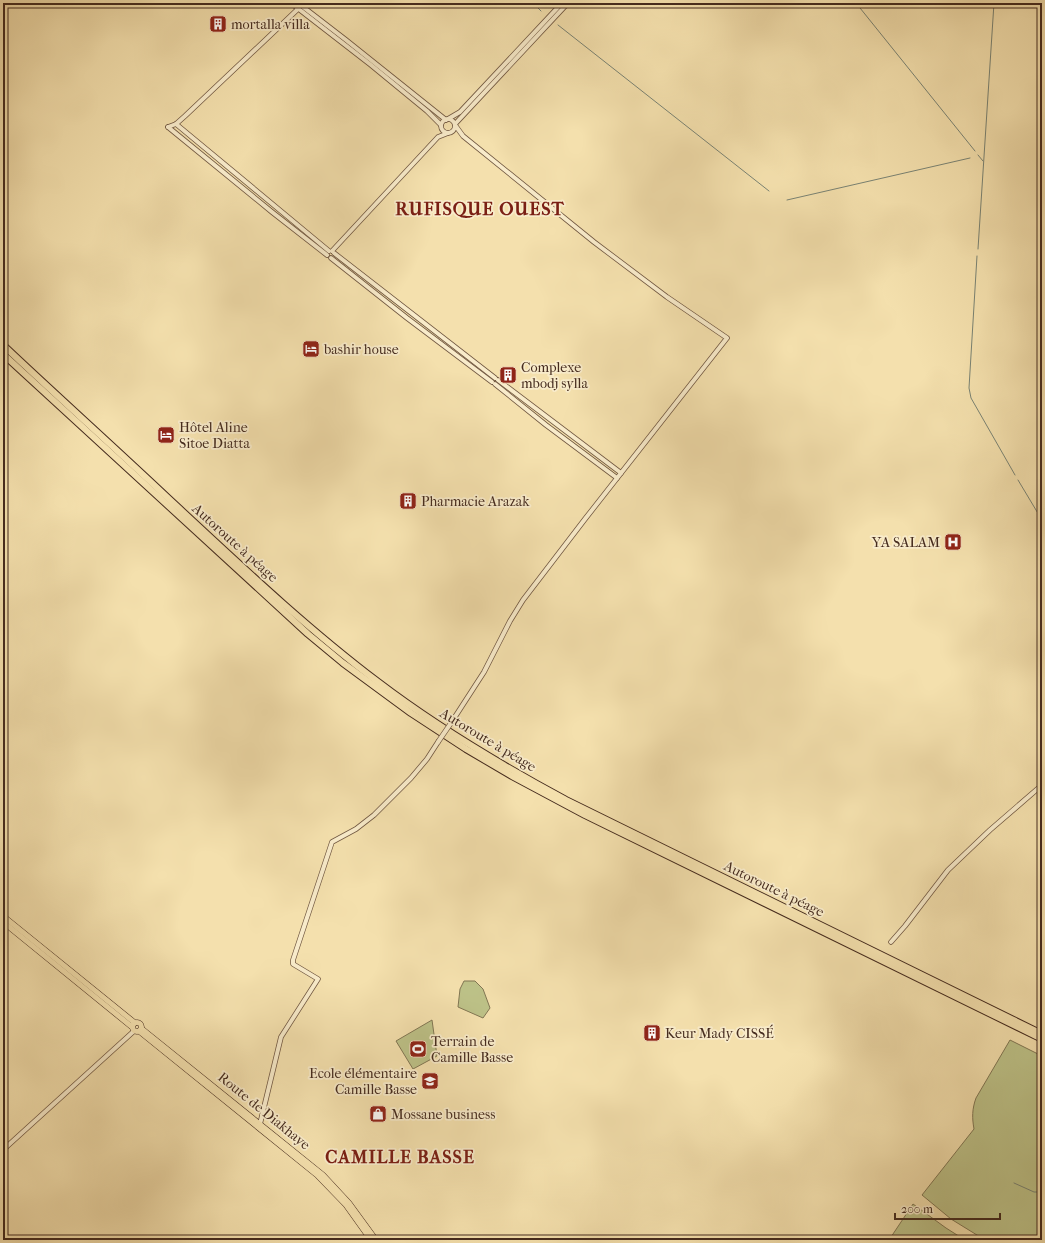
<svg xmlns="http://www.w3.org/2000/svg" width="1045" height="1243" font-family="'IM FELL French Canon',serif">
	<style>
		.green { fill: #bdc288; stroke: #817653 }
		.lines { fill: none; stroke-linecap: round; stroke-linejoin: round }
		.stream { stroke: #798374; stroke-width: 1 }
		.minor-casing { stroke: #715842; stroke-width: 5.5 }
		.major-casing { stroke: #452b1e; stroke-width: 6 }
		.highway-casing { stroke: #452b1e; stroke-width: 8 }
		.minor { stroke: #f8ebca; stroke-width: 4 }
		.major { stroke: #f4e0ad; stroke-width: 5 }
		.highway { stroke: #f4e0ad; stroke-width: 6 }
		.minor-bridge-casing { stroke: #715842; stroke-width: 5.5; stroke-linecap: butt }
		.minor-bridge { stroke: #f8ebca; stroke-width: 4 }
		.labels { text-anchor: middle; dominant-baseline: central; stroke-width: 3.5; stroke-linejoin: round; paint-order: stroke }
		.poi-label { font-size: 14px; fill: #452b1e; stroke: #f8ebca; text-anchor: start }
		.street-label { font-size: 14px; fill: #452b1e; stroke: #f8ebca }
		.district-label { font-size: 18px; font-weight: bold; letter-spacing: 1px; fill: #7a1f14; stroke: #f8ebca }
	</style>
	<rect width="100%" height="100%" fill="#f4e0ad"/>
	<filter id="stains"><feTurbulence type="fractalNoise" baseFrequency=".005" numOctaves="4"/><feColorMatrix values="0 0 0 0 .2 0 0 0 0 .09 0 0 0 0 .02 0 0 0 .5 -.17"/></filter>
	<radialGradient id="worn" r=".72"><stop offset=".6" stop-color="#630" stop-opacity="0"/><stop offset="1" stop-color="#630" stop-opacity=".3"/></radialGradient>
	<!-- green -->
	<g class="green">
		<polygon points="464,981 475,981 483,989 490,1008 483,1018 458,1007 460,989"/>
		<polygon points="432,1020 437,1056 413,1069 396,1041"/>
		<path d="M1010 1040 1042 1056V1240H985L951 1219 922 1195 974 1129C972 1118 972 1109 976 1098Z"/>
		<polygon points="913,1204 946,1228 965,1240 889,1240"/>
	</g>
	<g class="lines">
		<!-- stream -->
		<g class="stream">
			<polyline points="533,3 541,11"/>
			<polyline points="856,3 975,151"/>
			<polyline points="558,25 769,191"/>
			<polyline points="978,155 983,161"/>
			<polyline points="787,200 970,158"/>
			<polyline points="978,249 994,3"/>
			<polyline points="977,256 969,388 971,398 1015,475"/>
			<polyline points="1018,480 1042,520"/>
			<polyline points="1014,1183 1034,1192 1042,1192"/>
		</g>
		<defs>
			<g id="minor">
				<polyline points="291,3 371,65 427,111 441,125"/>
				<polyline points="298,3 346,40 446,120"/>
				<polyline points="448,119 460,112 562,3"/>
				<circle cx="448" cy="126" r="7"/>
				<polyline points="176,124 329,251"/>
				<polyline points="455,124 568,3"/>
				<polyline points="168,127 272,212 327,255"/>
				<polyline points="168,127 176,124 185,116 298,9"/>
				<polyline points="332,251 438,137 448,133"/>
				<polyline points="334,253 495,378"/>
				<polyline points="331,258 407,318 492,382"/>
				<polyline points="498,380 621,473"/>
				<polyline points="495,384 546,425 617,478"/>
				<polyline points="451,723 484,672 510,621 523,600 585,519 727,338 667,297 594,242 463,136 455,125"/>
				<polyline points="891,942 905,926 948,870 990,830 1042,785"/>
				<polyline points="260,1124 281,1037 318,979 293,964 293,960 332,842 356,829 374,815 411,778 427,759 438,742"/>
				<polyline points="3,1150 134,1031"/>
			</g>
			<g id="major">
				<polyline points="3,916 135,1023"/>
				<polyline points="3,922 132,1027"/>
				<circle cx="137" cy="1027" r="4.5"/>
				<polyline points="142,1029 323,1175 349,1203 376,1240"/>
				<polyline points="139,1031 317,1175 346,1205 371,1240"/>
			</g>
			<g id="highway">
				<path d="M3 345C58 397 114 447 169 499 237 562 304 626 378 682 437 727 501 765 566 800L1042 1034"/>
				<polyline points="3,354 308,634 343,663 411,713 466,749 512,776 585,815 1042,1039"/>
			</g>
		</defs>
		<!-- minor casing -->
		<use href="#minor" class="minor-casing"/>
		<!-- major casing -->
		<use href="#major" class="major-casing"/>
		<!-- highway casing -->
		<use href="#highway" class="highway-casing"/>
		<!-- minor -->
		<use href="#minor" class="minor"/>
		<!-- major -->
		<use href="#major" class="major"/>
		<!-- highway -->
		<use href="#highway" class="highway"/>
		<defs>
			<polyline id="minor-bridge" points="438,742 451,723"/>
		</defs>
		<!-- minor-bridge casing -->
		<use href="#minor-bridge" class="minor-bridge-casing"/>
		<!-- minor-bridge -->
		<use href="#minor-bridge" class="minor-bridge"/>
	</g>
	<!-- icons -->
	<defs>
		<symbol id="building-square" viewBox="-11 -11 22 22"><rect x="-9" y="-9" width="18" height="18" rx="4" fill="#8f2418" stroke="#f8ebca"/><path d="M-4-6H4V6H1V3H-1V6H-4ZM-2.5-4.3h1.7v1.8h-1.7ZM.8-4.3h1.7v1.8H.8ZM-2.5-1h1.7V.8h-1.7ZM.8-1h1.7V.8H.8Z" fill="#fff"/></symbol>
		<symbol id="hotel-square" viewBox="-11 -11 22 22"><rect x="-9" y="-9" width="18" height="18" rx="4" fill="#8f2418" stroke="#f8ebca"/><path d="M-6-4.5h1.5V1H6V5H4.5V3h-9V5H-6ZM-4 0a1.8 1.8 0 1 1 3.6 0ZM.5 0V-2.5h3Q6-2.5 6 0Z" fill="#fff"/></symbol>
		<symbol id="hospital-square" viewBox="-11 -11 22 22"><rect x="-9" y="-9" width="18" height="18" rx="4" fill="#8f2418" stroke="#f8ebca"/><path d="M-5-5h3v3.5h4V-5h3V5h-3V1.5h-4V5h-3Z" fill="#fff"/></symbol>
		<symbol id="stadium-square" viewBox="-11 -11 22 22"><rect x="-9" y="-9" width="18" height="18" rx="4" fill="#8f2418" stroke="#f8ebca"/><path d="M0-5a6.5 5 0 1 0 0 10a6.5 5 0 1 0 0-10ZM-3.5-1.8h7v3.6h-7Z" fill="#fff"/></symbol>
		<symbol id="school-square" viewBox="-11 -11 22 22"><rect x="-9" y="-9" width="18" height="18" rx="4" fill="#8f2418" stroke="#f8ebca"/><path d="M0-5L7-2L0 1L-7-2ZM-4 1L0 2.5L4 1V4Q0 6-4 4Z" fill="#fff"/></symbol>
		<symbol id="shop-square" viewBox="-11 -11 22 22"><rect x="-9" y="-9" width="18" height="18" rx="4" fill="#8f2418" stroke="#f8ebca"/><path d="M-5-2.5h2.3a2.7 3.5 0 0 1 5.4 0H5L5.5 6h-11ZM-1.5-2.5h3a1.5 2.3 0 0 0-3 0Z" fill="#fff"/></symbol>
	</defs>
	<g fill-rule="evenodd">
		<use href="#building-square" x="208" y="14" width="20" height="20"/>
		<use href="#hotel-square" x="301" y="339" width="20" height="20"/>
		<use href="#building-square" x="498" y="365" width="20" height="20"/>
		<use href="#hotel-square" x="156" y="425" width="20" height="20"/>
		<use href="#building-square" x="398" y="491" width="20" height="20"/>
		<use href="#hospital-square" x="943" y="532" width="20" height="20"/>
		<use href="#building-square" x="642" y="1023" width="20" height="20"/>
		<use href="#stadium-square" x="408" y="1039" width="20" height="20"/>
		<use href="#school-square" x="420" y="1071" width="20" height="20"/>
		<use href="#shop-square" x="368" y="1104" width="20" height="20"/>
	</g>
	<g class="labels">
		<!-- poi labels -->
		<g class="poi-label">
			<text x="231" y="24">mortalla villa</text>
			<text x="324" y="349">bashir house</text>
			<text x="521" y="367">Complexe<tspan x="521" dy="16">mbodj sylla</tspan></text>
			<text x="179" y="427">Hôtel Aline<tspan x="179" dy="16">Sitoe Diatta</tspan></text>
			<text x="421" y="501">Pharmacie Arazak</text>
			<text x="940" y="542" text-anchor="end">YA SALAM</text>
			<text x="665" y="1033">Keur Mady CISSÉ</text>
			<text x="431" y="1041">Terrain de<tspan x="431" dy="16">Camille Basse</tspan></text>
			<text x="417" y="1073" text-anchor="end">Ecole élémentaire<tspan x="417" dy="16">Camille Basse</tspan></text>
			<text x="391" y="1114">Mossane business</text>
		</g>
		<!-- street labels -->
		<g class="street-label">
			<text transform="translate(235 543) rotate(42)">Autoroute à péage</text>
			<text transform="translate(488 740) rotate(31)">Autoroute à péage</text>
			<text transform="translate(774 889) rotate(26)">Autoroute à péage</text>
			<text transform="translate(264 1111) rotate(39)">Route de Diakhaye</text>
		</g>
		<!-- district labels -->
		<g class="district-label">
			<text x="480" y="209">RUFISQUE OUEST</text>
			<text x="400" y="1157">CAMILLE BASSE</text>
		</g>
	</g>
	<!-- margin -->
	<rect width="1045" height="1243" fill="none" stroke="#f4e0ad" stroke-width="16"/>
	<rect x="4" y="4" width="1037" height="1235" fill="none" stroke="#452b1e" stroke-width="2"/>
	<rect x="8" y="8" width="1029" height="1227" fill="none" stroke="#452b1e"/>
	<!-- scale -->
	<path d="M895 1213v6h105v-6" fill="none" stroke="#452b1e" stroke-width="2"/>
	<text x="901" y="1213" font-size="12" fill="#452b1e" stroke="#f8ebca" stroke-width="3" paint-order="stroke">200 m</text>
	<rect width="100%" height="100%" filter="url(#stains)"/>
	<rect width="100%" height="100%" fill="url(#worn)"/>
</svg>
